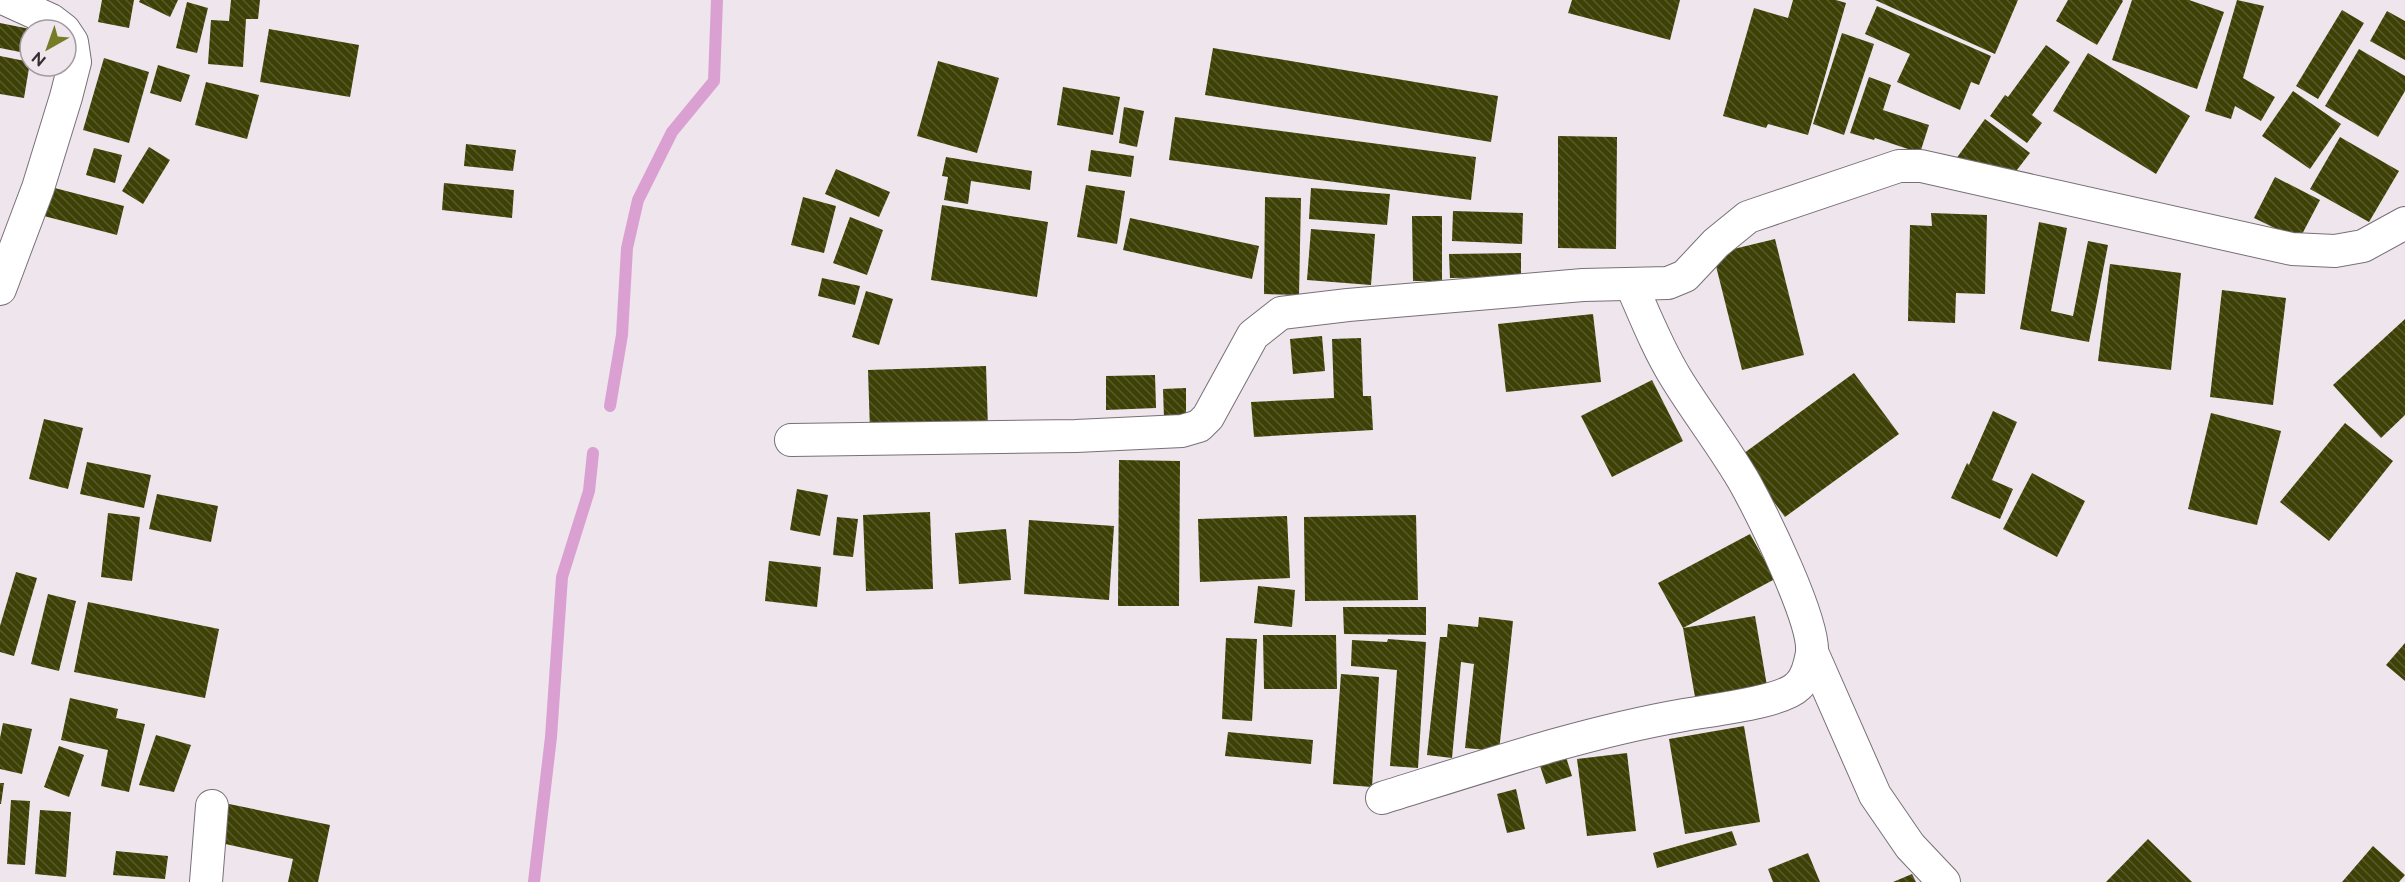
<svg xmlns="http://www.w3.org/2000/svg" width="2405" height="882" font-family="Raleway,sans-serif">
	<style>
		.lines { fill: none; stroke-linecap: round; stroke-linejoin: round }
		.stream { stroke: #dba0d2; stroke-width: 12 }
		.building { fill: url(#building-back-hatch) }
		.minor-casing { stroke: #787077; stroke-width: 34 }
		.minor { stroke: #fff; stroke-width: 32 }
	</style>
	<defs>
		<pattern id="building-back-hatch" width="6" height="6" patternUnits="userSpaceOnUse" patternTransform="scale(1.5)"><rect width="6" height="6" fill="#3d4105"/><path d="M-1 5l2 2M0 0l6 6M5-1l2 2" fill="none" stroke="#575a2b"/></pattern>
	</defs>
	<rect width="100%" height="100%" fill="#efe5ed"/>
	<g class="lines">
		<!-- stream -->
		<g class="stream">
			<polyline points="610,406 622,335 627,248 638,200 672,132 714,81 717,0"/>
			<polyline points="534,882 551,737 562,577 589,491 593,453"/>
		</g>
	</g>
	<!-- building -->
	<g class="building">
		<polygon points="102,0 134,0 129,28 98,22"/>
		<polygon points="140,0 178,0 170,17 139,2"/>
		<polygon points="231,0 260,0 258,19 246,19 243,67 208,64 211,20 229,21"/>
		<polygon points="1572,0 1680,0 1670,40 1568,13"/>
		<polygon points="1793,0 1836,0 1846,3 1808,135 1768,124 1766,128 1723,116 1754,8 1788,18"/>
		<polygon points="1875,0 2018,0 1995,54"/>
		<polygon points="2068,0 2122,0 2123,1 2097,45 2056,21"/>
		<polygon points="2132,0 2189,0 2224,12 2197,89 2112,60"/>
		<polygon points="2237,0 2264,6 2243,78 2275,97 2261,121 2235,106 2231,119 2205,111"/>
		<polygon points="187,2 208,8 197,53 176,48"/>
		<polygon points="1877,6 1991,56 1979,85 1971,82 1960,110 1897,82 1910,54 1865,34"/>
		<polygon points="2342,10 2364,23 2318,99 2296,86"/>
		<polygon points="2387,11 2405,21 2405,60 2370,41"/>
		<polygon points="0,23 30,29 30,54 0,48"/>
		<polygon points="269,29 359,45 350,97 260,82"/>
		<polygon points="1842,33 1874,44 1844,135 1813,124"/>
		<polygon points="2046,45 2070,62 2032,115 2042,123 2027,143 1990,116 2005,95 2008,97"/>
		<polygon points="1213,48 1498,96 1491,142 1205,95"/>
		<polygon points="2359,49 2405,76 2405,91 2378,137 2325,106"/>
		<polygon points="2088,53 2190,116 2156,174 2053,111"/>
		<polygon points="0,56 30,62 24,98 0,94"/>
		<polygon points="104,58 149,72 129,143 83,130"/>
		<polygon points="938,61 999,78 977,153 917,136"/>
		<polygon points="158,65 190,75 181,102 150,93"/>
		<polygon points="1869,77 1891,85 1883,110 1929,125 1920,153 1875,138 1874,140 1850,133"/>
		<polygon points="206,82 259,95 247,139 195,125"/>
		<polygon points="1063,87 1120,97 1113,135 1057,125"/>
		<polygon points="2293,91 2341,124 2310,169 2262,136"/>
		<polygon points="1124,107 1144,111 1137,147 1119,143"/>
		<polygon points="1175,117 1476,157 1471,200 1169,160"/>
		<polygon points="1985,119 2030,153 2010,179 1953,163"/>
		<polygon points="1558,136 1617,137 1616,249 1558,248"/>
		<polygon points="2340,137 2399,171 2369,222 2310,189"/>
		<polygon points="466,144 516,150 513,171 464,166"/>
		<polygon points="149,147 170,160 143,204 122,191"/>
		<polygon points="94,148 122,155 115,183 86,175"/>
		<polygon points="1091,150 1134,156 1131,177 1088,171"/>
		<polygon points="946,157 1032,171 1030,190 971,181 968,204 944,200 948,177 942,176"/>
		<polygon points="836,169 890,192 879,217 825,194"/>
		<polygon points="2275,177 2320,200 2299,240 2254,218"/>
		<polygon points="444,183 514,190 512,218 442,210"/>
		<polygon points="1086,185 1125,191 1117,244 1077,237"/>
		<polygon points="47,186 124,206 117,235 40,215"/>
		<polygon points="1311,188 1390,194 1387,225 1309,219"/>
		<polygon points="803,197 836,206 824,253 791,245"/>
		<polygon points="1265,197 1301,198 1299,295 1264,294"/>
		<polygon points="942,205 1048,222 1037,297 931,280"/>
		<polygon points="1453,211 1523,213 1522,244 1452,241"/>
		<polygon points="1931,213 1987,215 1985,294 1956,293 1955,323 1908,321 1910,225 1932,226"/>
		<polygon points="1412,216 1442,216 1442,281 1413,281"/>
		<polygon points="850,217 883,230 867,275 833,263"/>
		<polygon points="1130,218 1259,246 1252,279 1123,250"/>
		<polygon points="2039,222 2067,228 2051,311 2073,316 2088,241 2108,245 2089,342 2020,329"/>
		<polygon points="1311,229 1375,234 1371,285 1307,280"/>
		<polygon points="1775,239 1804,355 1742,370 1713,254"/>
		<polygon points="1521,253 1521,277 1450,278 1449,254"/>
		<polygon points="2110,264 2181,273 2171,370 2098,361"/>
		<polygon points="822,278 860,286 855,305 818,296"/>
		<polygon points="2222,290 2286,298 2273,405 2210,397"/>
		<polygon points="866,291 893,299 879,345 852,337"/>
		<polygon points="1593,314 1601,382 1506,392 1498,324"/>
		<polygon points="2405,319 2405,415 2381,438 2333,385"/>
		<polygon points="1322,336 1325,371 1293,374 1290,339"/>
		<polygon points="1361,338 1363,396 1371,396 1373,430 1254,437 1251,402 1334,398 1332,339"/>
		<polygon points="986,366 988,428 870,431 868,370"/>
		<polygon points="1854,373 1899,434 1785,517 1740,456"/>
		<polygon points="1155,375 1156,408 1106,410 1106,376"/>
		<polygon points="1652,380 1683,441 1612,477 1581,416"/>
		<polygon points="1186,388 1186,417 1164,418 1163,389"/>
		<polygon points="1993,411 2017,422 1992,480 2013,489 2000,519 1951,498 1967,463 1969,465"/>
		<polygon points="2211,413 2281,431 2257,525 2188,509"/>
		<polygon points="44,419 83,428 68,489 29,479"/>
		<polygon points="2345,423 2393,461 2329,541 2280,502"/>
		<polygon points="1119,460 1180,461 1179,606 1118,606"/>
		<polygon points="87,462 151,475 144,508 80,494"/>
		<polygon points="2032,473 2085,501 2057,557 2003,529"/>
		<polygon points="797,489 828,495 820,536 790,530"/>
		<polygon points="157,494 218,506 211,542 149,529"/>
		<polygon points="930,512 933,589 866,591 863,515"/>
		<polygon points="108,513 140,517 132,581 101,577"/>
		<polygon points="1416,515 1418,600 1305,601 1304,517"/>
		<polygon points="1287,516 1290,578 1200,582 1198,519"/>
		<polygon points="837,517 858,519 853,557 833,555"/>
		<polygon points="1029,520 1114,526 1109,600 1024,594"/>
		<polygon points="1006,529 1011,580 959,584 955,533"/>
		<polygon points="1750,534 1775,579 1683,628 1755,616 1767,686 1695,697 1683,628 1658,583"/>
		<polygon points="769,561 821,567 817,607 765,601"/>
		<polygon points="16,572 37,578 14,656 0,652 0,626"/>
		<polygon points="1258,586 1295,590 1292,627 1254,623"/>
		<polygon points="48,594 76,601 59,671 31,664"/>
		<polygon points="88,602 219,629 205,698 74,672"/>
		<polygon points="1343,607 1426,607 1426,635 1344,634"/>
		<polygon points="1479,617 1513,621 1499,751 1465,748 1474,664 1461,662 1452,758 1427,755 1440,637 1447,637 1448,624 1478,627"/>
		<polygon points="1263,635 1336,635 1337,689 1264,689"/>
		<polygon points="1226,638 1257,639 1252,721 1222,719"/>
		<polygon points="1388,639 1426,642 1418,768 1390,766 1397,670 1351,666 1352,640 1387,642"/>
		<polygon points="2405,643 2405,681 2386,665"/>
		<polygon points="1341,674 1379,677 1372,787 1333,784"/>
		<polygon points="70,698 118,709 116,718 145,724 129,792 101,786 108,750 61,740"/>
		<polygon points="3,723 32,729 22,774 0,769 0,738"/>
		<polygon points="1744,726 1760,822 1685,834 1669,739"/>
		<polygon points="1228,732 1313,740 1311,764 1225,756"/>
		<polygon points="156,735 191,745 174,792 139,785"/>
		<polygon points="59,746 84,755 69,797 44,787"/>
		<polygon points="1627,753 1636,831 1587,836 1577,759"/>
		<polygon points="1566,757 1572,776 1546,784 1540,766"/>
		<polygon points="0,783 4,783 1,804 0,804"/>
		<polygon points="1516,789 1525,829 1507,833 1497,794"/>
		<polygon points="11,800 30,801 25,865 7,864"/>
		<polygon points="229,804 330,825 318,882 288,882 293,859 221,843"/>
		<polygon points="40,810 71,812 66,877 35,874"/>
		<polygon points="1732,831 1737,845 1657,868 1653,853"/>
		<polygon points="2148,839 2192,882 2106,882"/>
		<polygon points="2373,846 2405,875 2399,882 2342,882"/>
		<polygon points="116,851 168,856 165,879 113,875"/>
		<polygon points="1808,853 1820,882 1773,882 1768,869"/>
		<polygon points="1912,874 1916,882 1893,882"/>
	</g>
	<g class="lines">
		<defs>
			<g id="minor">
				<polyline points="7,0 51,20 64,30"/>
				<polyline points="0,289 38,188 66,97 75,62 72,42 66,33"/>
				<polyline points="791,440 1076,436 1182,431 1199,426 1208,417 1253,335 1281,313 1348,305 1583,285 1668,283 1685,276 1716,243 1748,217 1899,166 1921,166 2292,249 2335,251 2363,246 2405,223"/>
				<polyline points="1812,652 1875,795 1910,846 1944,882"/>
				<path d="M1382 798C1482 767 1581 733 1684 715 1710 710 1781 703 1798 686 1806 679 1810 664 1812 653 1815 621 1763 516 1746 485 1725 448 1698 414 1676 378 1658 349 1645 316 1631 284"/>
				<polyline points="206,882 212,806"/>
			</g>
		</defs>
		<!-- minor casing -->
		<use href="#minor" class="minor-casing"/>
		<!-- minor -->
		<use href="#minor" class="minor"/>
	</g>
	<!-- north arrow -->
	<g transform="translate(48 48) rotate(220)"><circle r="28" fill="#efe5ed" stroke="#a39ba1" stroke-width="1.5"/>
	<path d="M0-4.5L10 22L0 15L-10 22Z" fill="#757c26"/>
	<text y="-9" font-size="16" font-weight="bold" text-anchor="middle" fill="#312d30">N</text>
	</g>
</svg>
